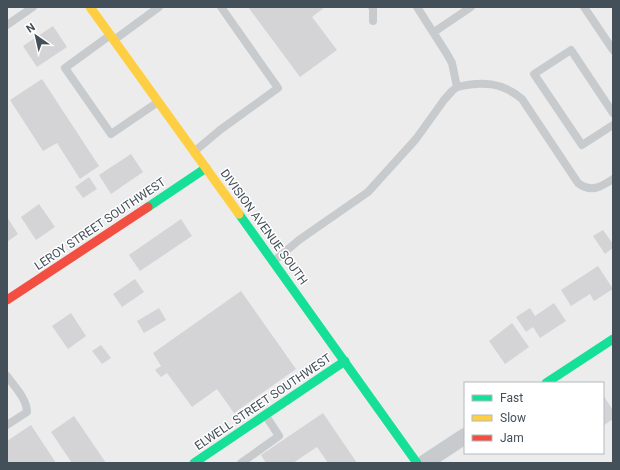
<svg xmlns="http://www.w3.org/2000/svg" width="620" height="470" font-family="Roboto,sans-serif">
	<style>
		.building { fill: #d4d4d6 }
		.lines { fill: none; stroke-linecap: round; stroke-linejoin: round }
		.lane { stroke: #c8cbcd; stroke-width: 8 }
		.street { stroke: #c8cbcd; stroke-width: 16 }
		.fast { stroke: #16e098; stroke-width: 9 }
		.slow { stroke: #ffcf43; stroke-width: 9 }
		.jam { stroke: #f24e42; stroke-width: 9 }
		.labels { text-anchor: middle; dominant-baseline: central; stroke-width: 3; stroke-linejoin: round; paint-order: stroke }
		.street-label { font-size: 12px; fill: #434f59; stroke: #fff }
	</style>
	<rect width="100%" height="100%" fill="#edecec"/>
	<!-- building -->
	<g class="building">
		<polygon points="248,7 325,7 312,17 337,50 300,77"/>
		<polygon points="53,26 67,47 37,67 23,46"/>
		<polygon points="42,79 99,166 80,179 57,143 43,151 10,100"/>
		<polygon points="131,154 143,172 111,194 99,175"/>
		<polygon points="89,177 97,189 83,198 75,187"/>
		<polygon points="39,204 55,227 36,240 21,217"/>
		<polygon points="7,217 18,234 7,242"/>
		<polygon points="181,219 192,236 140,271 129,255"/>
		<polygon points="603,230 613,244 613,248 605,254 593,236"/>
		<polygon points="598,266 613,289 594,301 590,294 571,306 561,290"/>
		<polygon points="135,279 144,292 122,307 113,294"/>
		<polygon points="241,291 296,369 234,413 217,389 192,407 167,373 161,377 155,370 161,366 153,353"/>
		<polygon points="554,303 566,321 540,338 533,327 526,332 516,317 530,308 535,316"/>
		<polygon points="159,308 166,320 144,333 137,321"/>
		<polygon points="71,313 86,336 68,349 52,326"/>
		<polygon points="512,323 529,347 505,364 489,341"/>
		<polygon points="101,345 111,358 102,364 92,351"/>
		<polygon points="603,395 613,410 613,419 603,426"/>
		<polygon points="323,413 357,463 328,463 317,447 293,463 266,463 261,455"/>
		<polygon points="74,416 106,463 72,463 51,432"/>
		<polygon points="31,425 56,463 7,463 7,441"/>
	</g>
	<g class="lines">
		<!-- lane -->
		<g class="lane">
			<polyline points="372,7 373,9 373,21"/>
			<polyline points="584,7 613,50"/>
			<polyline points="7,25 33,7"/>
			<polyline points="434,32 471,7"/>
			<polyline points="109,36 65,68 111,134 158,102"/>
			<polyline points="114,40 159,7"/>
			<path d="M457 87C482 81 502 82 522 99L578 183C591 193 601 187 613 179"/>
			<polyline points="613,113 571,50 534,74 582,145 613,125"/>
			<polyline points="195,151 220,130 278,88 221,7"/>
			<polyline points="274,261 299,240 368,192 416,139 444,100 452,91 457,87 452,63 447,54 417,7"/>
			<path d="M7 376C14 386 27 399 27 412L7 425"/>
			<polyline points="241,463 279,436 266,416"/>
		</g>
		<!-- street -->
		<polyline class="street" points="424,463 465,436"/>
		<!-- fast -->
		<g class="fast">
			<polyline points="148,207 206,168"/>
			<polyline points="239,214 417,463"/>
			<polyline points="546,383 613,339"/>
			<polyline points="194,463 345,361"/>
		</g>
		<!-- slow -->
		<polyline class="slow" points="90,7 239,214"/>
		<!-- jam -->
		<polyline class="jam" points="7,300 148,207"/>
	</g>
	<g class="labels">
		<!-- street labels -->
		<g class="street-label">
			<text transform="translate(100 224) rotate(-34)">LEROY STREET SOUTHWEST</text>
			<text transform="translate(264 227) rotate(54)">DIVISION AVENUE SOUTH</text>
			<text transform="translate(263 402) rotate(-34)">ELWELL STREET SOUTHWEST</text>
		</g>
	</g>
	<!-- border -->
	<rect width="620" height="470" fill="none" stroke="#434f59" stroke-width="16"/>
	<!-- legend -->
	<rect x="464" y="382" width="140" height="72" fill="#ffffff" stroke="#b4b9bd"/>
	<rect x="472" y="395" width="20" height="6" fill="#16e098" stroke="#b4b9bd"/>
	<text x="500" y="402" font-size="12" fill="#434f59">Fast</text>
	<rect x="472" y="415" width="20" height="6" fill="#ffcf43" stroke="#b4b9bd"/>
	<text x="500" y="422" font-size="12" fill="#434f59">Slow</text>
	<rect x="472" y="435" width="20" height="6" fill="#f24e42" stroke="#b4b9bd"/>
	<text x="500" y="442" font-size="12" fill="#434f59">Jam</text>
	<!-- north arrow -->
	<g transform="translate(36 36) rotate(326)" stroke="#ffffff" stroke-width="3" paint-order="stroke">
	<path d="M0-3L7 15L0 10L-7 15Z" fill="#434f59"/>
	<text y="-6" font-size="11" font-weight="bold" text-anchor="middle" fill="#434f59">N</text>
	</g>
</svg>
